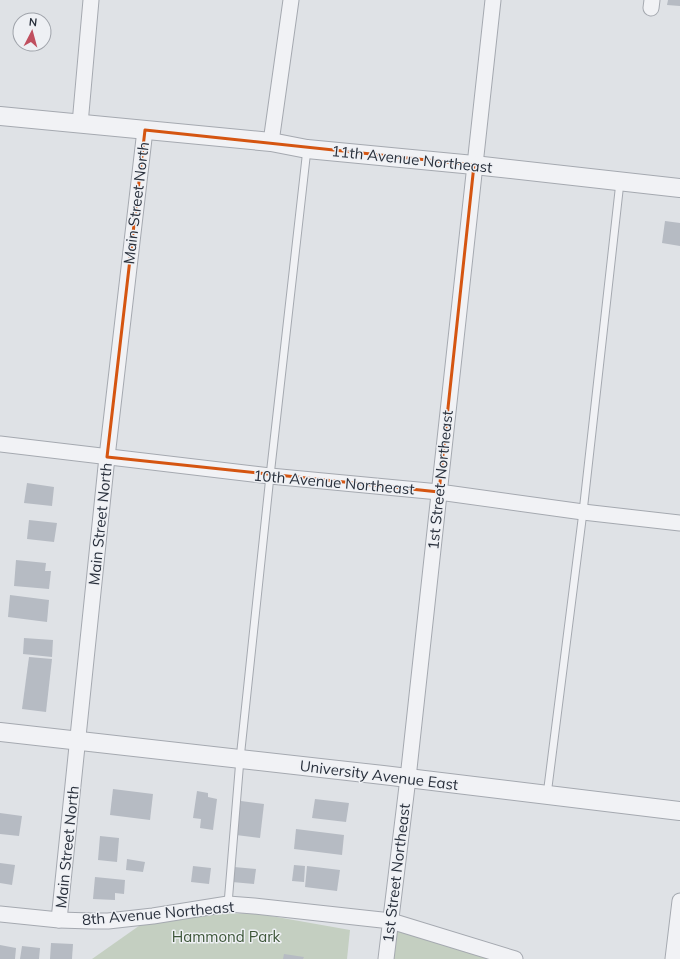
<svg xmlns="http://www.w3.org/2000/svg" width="680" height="959" font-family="Mulish,sans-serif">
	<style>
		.green { fill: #c4cfc1 }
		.building { fill: #b6bbc3 }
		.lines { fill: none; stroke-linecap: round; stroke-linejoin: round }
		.service-casing { stroke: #a5a9b0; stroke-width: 9 }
		.minor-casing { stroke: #a5a9b0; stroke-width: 17 }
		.tertiary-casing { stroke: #a5a9b0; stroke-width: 20 }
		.service { stroke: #f1f2f5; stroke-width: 7 }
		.minor { stroke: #f1f2f5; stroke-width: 15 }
		.tertiary { stroke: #f1f2f5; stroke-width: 18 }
		.marked { fill: none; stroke: #d55511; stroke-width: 3; stroke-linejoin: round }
		.labels { text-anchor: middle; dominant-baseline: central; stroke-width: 3; stroke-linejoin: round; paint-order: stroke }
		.street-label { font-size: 15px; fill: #29303c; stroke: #eef0f4 }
		.park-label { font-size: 15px; fill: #3d5638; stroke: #eef0f4 }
	</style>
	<rect width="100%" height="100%" fill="#dfe2e6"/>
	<!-- green -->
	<g class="green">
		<polygon points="254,913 350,930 347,959 92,959 153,916"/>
		<polygon points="391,921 515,959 386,959"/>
	</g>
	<!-- building -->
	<g class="building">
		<polygon points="668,0 680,0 680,6 667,5"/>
		<polygon points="665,221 680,223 680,246 662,243"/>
		<polygon points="27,483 54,487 52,506 24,503"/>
		<polygon points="29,520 57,523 54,542 27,539"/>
		<polygon points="16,560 46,563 45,571 51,571 49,589 14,586"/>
		<polygon points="10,595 49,600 47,622 8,617"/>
		<polygon points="24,638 53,640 52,657 23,654"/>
		<polygon points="29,657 52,659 46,712 22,709"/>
		<polygon points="113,789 153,794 150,820 110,815"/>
		<polygon points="197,791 208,793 208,797 217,799 213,830 200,828 201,819 193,818"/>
		<polygon points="315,799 349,803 346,822 312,818"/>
		<polygon points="241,801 264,804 260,838 236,835"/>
		<polygon points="0,813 22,816 19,836 0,834"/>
		<polygon points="296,829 344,835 342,855 294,849"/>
		<polygon points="100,836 119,838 117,862 98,860"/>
		<polygon points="127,859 145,862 143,872 126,870"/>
		<polygon points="0,863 15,865 12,885 0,883"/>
		<polygon points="294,865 305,866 304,882 292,881"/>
		<polygon points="193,866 211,868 209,884 191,882"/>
		<polygon points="307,866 340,870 337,891 305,887"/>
		<polygon points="234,867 256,869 254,884 232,882"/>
		<polygon points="95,877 125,880 124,894 115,893 115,900 93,899"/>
		<polygon points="51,943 73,944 72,959 50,959"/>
		<polygon points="0,945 16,948 15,959 0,959"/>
		<polygon points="22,946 40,948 39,959 20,959"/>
		<polygon points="284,954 304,957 303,959 283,959"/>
	</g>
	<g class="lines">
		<defs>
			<g id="service">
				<polyline points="547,795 583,512 620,182"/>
				<polyline points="228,904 240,759 270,476 307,149"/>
			</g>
			<g id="minor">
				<polyline points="651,8 652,0"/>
				<polyline points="80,124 91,0"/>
				<polyline points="271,142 291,0"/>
				<polyline points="0,444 270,476 439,492 583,512 680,523"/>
				<polyline points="0,914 59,920 91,921 108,921 153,916 228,904 254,906 391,921 515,959"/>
				<polyline points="59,920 107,457 145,130"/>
				<polyline points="386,959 408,778 493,0"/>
				<polyline points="673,959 680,901"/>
			</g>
			<g id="tertiary">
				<polyline points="0,116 271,142 307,149 474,165 680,188"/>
				<polyline points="0,732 383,775 680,811"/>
			</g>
		</defs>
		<!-- service casing -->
		<use href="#service" class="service-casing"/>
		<!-- minor casing -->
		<use href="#minor" class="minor-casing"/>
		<!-- tertiary casing -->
		<use href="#tertiary" class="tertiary-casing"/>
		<!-- service -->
		<use href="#service" class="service"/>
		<!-- minor -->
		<use href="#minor" class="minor"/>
		<!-- tertiary -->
		<use href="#tertiary" class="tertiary"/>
	</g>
	<!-- marked area -->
	<path class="marked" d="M145 130 474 165 439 492 107 457Z"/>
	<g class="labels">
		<!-- street labels -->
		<g class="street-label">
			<text transform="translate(412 159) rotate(6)">11th Avenue Northeast</text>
			<text transform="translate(136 203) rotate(-83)">Main Street North</text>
			<text transform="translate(440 480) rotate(-84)">1st Street Northeast</text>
			<text transform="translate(334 482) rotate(5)">10th Avenue Northeast</text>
			<text transform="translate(100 524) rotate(-84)">Main Street North</text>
			<text transform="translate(379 775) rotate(7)">University Avenue East</text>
			<text transform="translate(67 847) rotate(-84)">Main Street North</text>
			<text transform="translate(396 873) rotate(-83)">1st Street Northeast</text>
			<text transform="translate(158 913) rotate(-5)">8th Avenue Northeast</text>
		</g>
		<!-- park labels -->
		<g class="park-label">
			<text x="226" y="936">Hammond Park</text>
		</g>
	</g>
	<!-- north arrow -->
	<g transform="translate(32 32) rotate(6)"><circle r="19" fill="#eef0f4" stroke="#9fa3aa"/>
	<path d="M0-3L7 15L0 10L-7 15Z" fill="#c04f5f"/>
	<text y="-6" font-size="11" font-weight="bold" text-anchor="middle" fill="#29303c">N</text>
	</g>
</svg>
